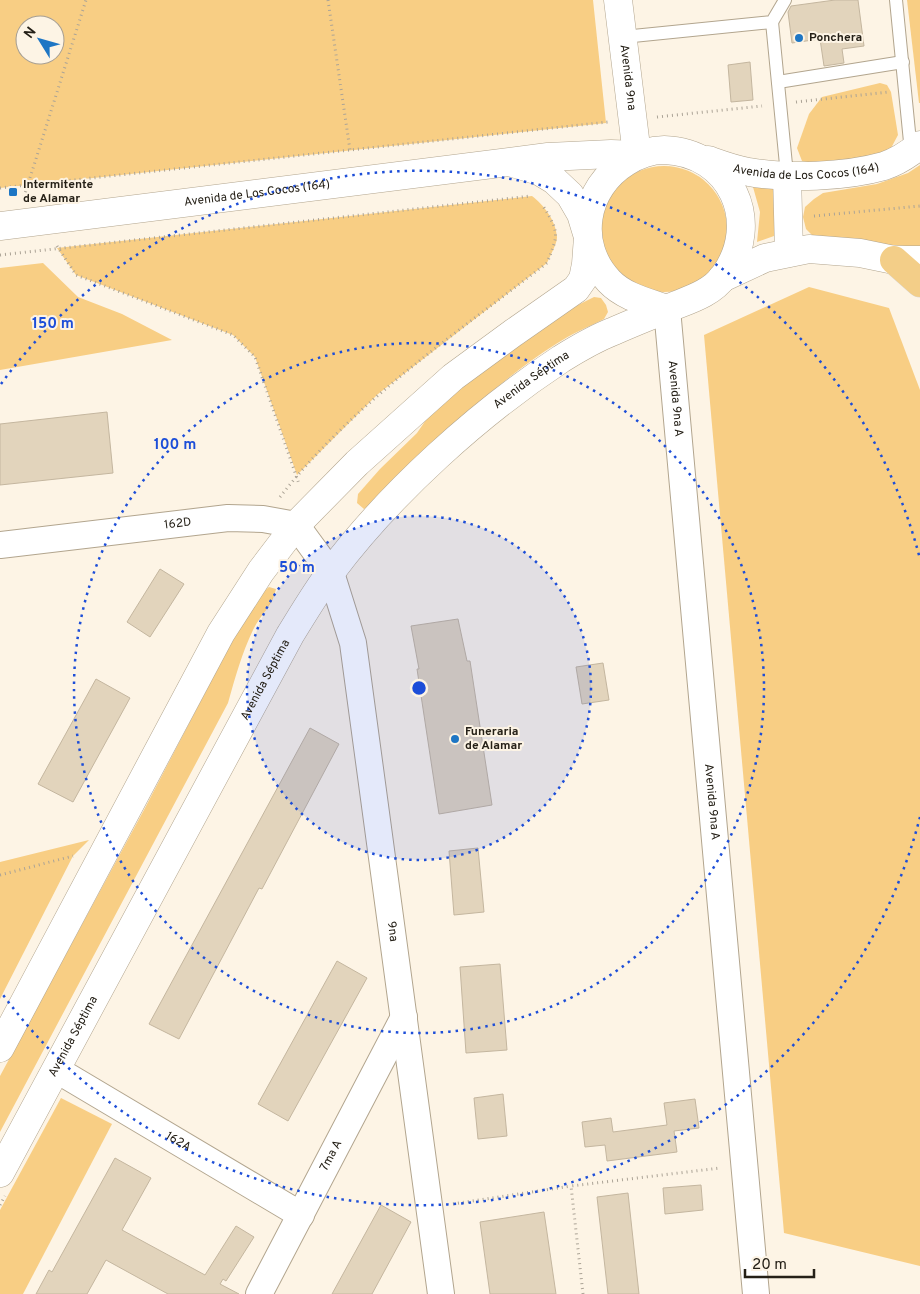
<svg xmlns="http://www.w3.org/2000/svg" width="920" height="1294" font-family="Overpass,sans-serif">
	<style>
		.green { fill: #f8ce84; fill-rule: evenodd }
		.building { fill: #e2d4bc; stroke: #c4b69f }
		.lines { fill: none; stroke-linecap: round; stroke-linejoin: round }
		.service-casing { stroke: #b2a58e; stroke-width: 14 }
		.minor-casing { stroke: #b2a58e; stroke-width: 28 }
		.tertiary-casing { stroke: #b2a58e; stroke-width: 29 }
		.secondary-casing { stroke: #b2a58e; stroke-width: 29 }
		.trunk-casing { stroke: #d8d7d5; stroke-width: 29 }
		.path { stroke: #aba396; stroke-width: 3; stroke-dasharray: 1 4; stroke-linecap: butt }
		.service { stroke: #fff; stroke-width: 12 }
		.minor { stroke: #fff; stroke-width: 26 }
		.tertiary { stroke: #fff; stroke-width: 28 }
		.secondary { stroke: #fff; stroke-width: 28 }
		.trunk { stroke: #f3ce88; stroke-width: 28 }
		.ring { fill: none; stroke: #1d4ed8; stroke-width: 2.5; stroke-dasharray: 2.5 5 }
		.poi-dot { fill: #1e76c4; stroke: #fdf4e5; stroke-width: 2 }
		.labels { text-anchor: middle; dominant-baseline: central; stroke-width: 4; stroke-linejoin: round; paint-order: stroke }
		.poi-label { font-size: 12px; font-weight: bold; fill: #252017; stroke: #fdf4e5; text-anchor: start }
		.street-label { font-size: 12px; fill: #252017; stroke: #fdf4e5 }
		.centre { fill: #1d4ed8; stroke: #fdf4e5; stroke-width: 2.5 }
		.ring-label { font-size: 15px; text-anchor: middle; font-weight: bold; fill: #1d4ed8; stroke: #fdf4e5; stroke-width: 4; stroke-linejoin: round; paint-order: stroke }
	</style>
	<rect width="100%" height="100%" fill="#fdf4e5"/>
	<!-- green -->
	<g class="green">
		<path d="M0 0H593L606 123 0 188ZM25 25H55V55H25Z"/>
		<polygon points="907,0 920,0 920,103 919,103"/>
		<polygon points="880,83 887,85 891,92 898,135 890,150 875,156 818,164 802,161 797,148 809,114 822,97"/>
		<polygon points="920,165 920,247 823,240 812,235 806,229 803,217 805,207 814,199 823,193 877,184 908,173"/>
		<circle cx="664" cy="229" r="63"/>
		<polygon points="753,187 777,189 774,236 757,242 760,212"/>
		<path d="M532 196C544 205 556 221 557 237 557 244 550 256 547 263L378 394 297 475 255 357 233 335 76 275 57 248Z"/>
		<polygon points="43,263 78,297 122,314 172,340 0,370 0,268"/>
		<polygon points="809,287 889,308 920,390 920,1266 784,1233 704,335"/>
		<path d="M594 297 601 298 606 305 608 312 604 319C588 327 571 334 556 344 488 387 432 447 374 502L364 509 357 503 358 494 380 469 417 433 430 414 452 393 568 310Z"/>
		<path d="M269 587 276 589C273 606 260 615 253 630 242 653 235 678 228 703L0 1132V1076L145 808 232 641 263 592Z"/>
		<polygon points="89,840 73,856 0,999 0,862"/>
		<polygon points="61,1098 112,1124 23,1294 0,1294 0,1210"/>
	</g>
	<!-- building -->
	<g class="building">
		<polygon points="835,0 858,0 864,46 842,49 844,63 824,66 820,39 792,43 788,12 791,6"/>
		<polygon points="750,62 753,100 731,102 728,65"/>
		<polygon points="107,412 113,473 0,485 0,424"/>
		<polygon points="160,569 184,584 150,637 127,622"/>
		<polygon points="458,619 467,661 470,661 492,805 439,814 417,669 419,669 411,626"/>
		<polygon points="603,663 609,700 582,704 576,667"/>
		<polygon points="96,679 130,698 73,802 38,784"/>
		<polygon points="310,728 339,744 262,889 259,888 179,1039 149,1024"/>
		<polygon points="478,848 484,912 454,915 449,851"/>
		<polygon points="337,961 367,978 288,1121 258,1104"/>
		<polygon points="500,964 507,1050 466,1053 460,967"/>
		<polygon points="503,1094 507,1136 478,1139 474,1098"/>
		<polygon points="695,1099 699,1128 674,1131 677,1152 607,1161 605,1145 585,1147 582,1122 611,1118 613,1132 667,1125 664,1103"/>
		<polygon points="115,1158 151,1178 122,1230 205,1275 236,1226 254,1237 226,1281 223,1279 220,1284 239,1294 168,1294 106,1260 87,1294 36,1294 49,1270 52,1272"/>
		<polygon points="701,1185 703,1210 665,1214 663,1188"/>
		<polygon points="628,1193 639,1294 608,1294 597,1197"/>
		<polygon points="381,1205 411,1222 372,1294 332,1294"/>
		<polygon points="544,1212 556,1294 490,1294 480,1222"/>
	</g>
	<g class="lines">
		<defs>
			<g id="service">
				<polyline points="896,0 911,152"/>
				<polyline points="772,22 787,175"/>
				<polyline points="623,37 772,22 785,0"/>
				<polyline points="778,82 903,62"/>
			</g>
			<g id="minor">
				<path id="s1" d="M667 309 756 1294"/>
				<path id="s2" d="M0 545 228 518 263 519 296 525 331 573 353 643 441 1294"/>
				<path id="s3" d="M57 1070 301 1215"/>
				<path id="s4" d="M259 1294 404 1017"/>
			</g>
			<g id="tertiary">
				<path id="s5" d="M618 0 637 155"/>
			</g>
			<g id="secondary">
				<path id="s6" d="M708 160C722 165 735 170 749 172 788 179 845 177 884 166 896 162 910 153 920 145"/>
				<polyline points="787,175 789,252"/>
				<path id="s7" d="M0 226 548 157 611 154 637 155"/>
				<polyline points="722,278 765,258 809,249 860,253 894,260 920,260"/>
				<polyline points="0,1048 221,633 261,571 296,525 357,463 453,377 513,333 576,289 583,279 586,264 588,237 581,214 570,195 554,180 539,171 513,163"/>
				<path id="s8" d="M0 1173 290 635C303 614 316 592 331 572 390 493 479 413 561 359 577 349 596 338 614 331 632 323 650 316 669 308 688 300 711 294 724 276 763 222 731 152 664 150 651 150 637 155 626 162 584 188 574 244 609 281 624 297 647 302 667 309"/>
			</g>
			<polyline id="trunk" points="894,260 920,283"/>
		</defs>
		<!-- service casing -->
		<use href="#service" class="service-casing"/>
		<!-- minor casing -->
		<use href="#minor" class="minor-casing"/>
		<!-- tertiary casing -->
		<use href="#tertiary" class="tertiary-casing"/>
		<!-- secondary casing -->
		<use href="#secondary" class="secondary-casing"/>
		<!-- trunk casing -->
		<use href="#trunk" class="trunk-casing"/>
		<!-- path -->
		<g class="path">
			<polyline points="328,0 350,150"/>
			<polyline points="796,102 889,92"/>
			<polyline points="657,117 762,106"/>
			<polyline points="0,188 608,122"/>
			<polyline points="24,197 86,0"/>
			<polyline points="814,216 920,206"/>
			<polyline points="57,246 76,275 233,335 255,357 299,484"/>
			<polyline points="0,255 531,196"/>
			<path d="M280 497C353 403 454 335 547 263 558 235 560 233 543 206"/>
			<polyline points="0,875 73,856"/>
			<polyline points="453,1204 571,1186"/>
			<polyline points="0,1205 5,1196"/>
			<polyline points="583,1294 571,1186 720,1168"/>
		</g>
		<!-- service -->
		<use href="#service" class="service"/>
		<!-- minor -->
		<use href="#minor" class="minor"/>
		<!-- tertiary -->
		<use href="#tertiary" class="tertiary"/>
		<!-- secondary -->
		<use href="#secondary" class="secondary"/>
		<!-- trunk -->
		<use href="#trunk" class="trunk"/>
	</g>
	<!-- distance rings -->
	<circle cx="419" cy="688" r="172" fill="#1d4ed8" fill-opacity=".12"/>
	<g class="ring">
		<circle cx="419" cy="688" r="172"/>
		<circle cx="419" cy="688" r="345"/>
		<path d="M920 817A517 517 0 0 1 1 992M1 384A517 517 0 0 1 920 559"/>
	</g>
	<!-- markers -->
	<g class="poi-dot">
		<circle cx="799" cy="38" r="5"/>
		<rect x="8" y="187" width="10" height="10" rx="2.5"/>
		<circle cx="455" cy="739" r="5"/>
	</g>
	<g class="labels">
		<!-- poi labels -->
		<g class="poi-label">
			<text x="809" y="38">Ponchera</text>
			<text x="23" y="185">Intermitente<tspan x="23" dy="14">de Alamar</tspan></text>
			<text x="465" y="732">Funeraria<tspan x="465" dy="14">de Alamar</tspan></text>
		</g>
		<!-- street labels -->
		<g class="street-label">
			<text stroke="none"><textPath href="#s5" startOffset="78">Avenida 9na</textPath></text>
			<text stroke="none"><textPath href="#s6" startOffset="100">Avenida de Los Cocos (164)</textPath></text>
			<text stroke="none"><textPath href="#s7" startOffset="259">Avenida de Los Cocos (164)</textPath></text>
			<text stroke="none"><textPath href="#s8" startOffset="965">Avenida Séptima</textPath></text>
			<text stroke="none"><textPath href="#s1" startOffset="90">Avenida 9na A</textPath></text>
			<text stroke="none"><textPath href="#s2" startOffset="179">162D</textPath></text>
			<text stroke="none"><textPath href="#s8" startOffset="560">Avenida Séptima</textPath></text>
			<text stroke="none"><textPath href="#s1" startOffset="495">Avenida 9na A</textPath></text>
			<text stroke="none"><textPath href="#s2" startOffset="722">9na</textPath></text>
			<text stroke="none"><textPath href="#s8" startOffset="155">Avenida Séptima</textPath></text>
			<text stroke="none"><textPath href="#s3" startOffset="141">162A</textPath></text>
			<text stroke="none"><textPath href="#s4" startOffset="156">7ma A</textPath></text>
		</g>
	</g>
	<circle cx="419" cy="688" r="8" class="centre"/>
	<g class="ring-label">
		<text x="53" y="328">150 m</text>
		<text x="175" y="449">100 m</text>
		<text x="297" y="572">50 m</text>
	</g>
	<!-- north arrow -->
	<g transform="translate(40 40) rotate(307)"><circle r="24" fill="#fdf4e5" stroke="#a79f93"/>
	<path d="M0-4L9 19L0 12L-9 19Z" fill="#1e76c4"/>
	<text y="-8" font-size="14" font-weight="bold" text-anchor="middle" fill="#252017">N</text>
	</g>
	<!-- scale -->
	<path d="M745 1269v8h69v-8" fill="none" stroke="#252017" stroke-width="2.5"/>
	<text x="752" y="1269" font-size="15" fill="#252017" stroke="#fdf4e5" stroke-width="4" paint-order="stroke">20 m</text>
</svg>
